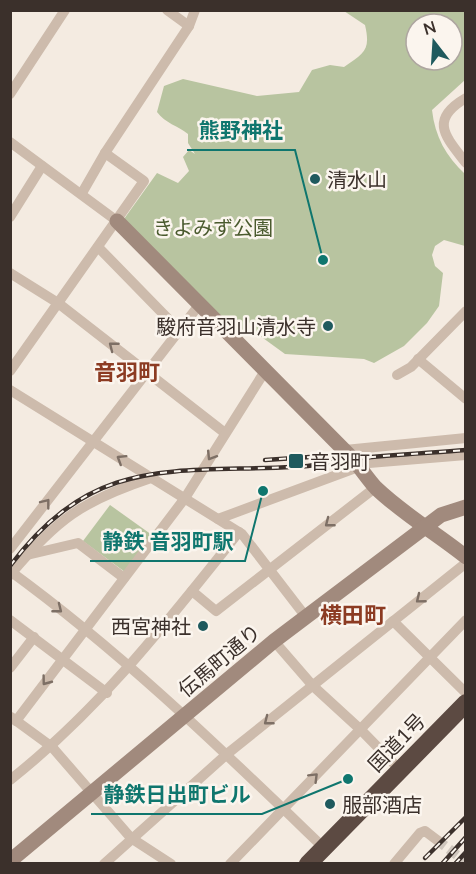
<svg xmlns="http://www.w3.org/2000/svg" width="476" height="874" font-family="Lato,'Noto Sans JP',sans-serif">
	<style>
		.green { fill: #b8c4a0; fill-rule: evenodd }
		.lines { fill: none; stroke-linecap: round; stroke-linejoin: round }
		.street-tunnel { stroke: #cfc6bd; stroke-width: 10; stroke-dasharray: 10 5; stroke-linecap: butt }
		.street { stroke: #cdbbac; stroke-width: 10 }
		.secondary { stroke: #a18a7d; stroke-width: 15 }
		.highway { stroke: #5c4a42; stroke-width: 18 }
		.rail-casing { stroke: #3b302b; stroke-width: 4.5 }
		.rail { stroke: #fbf5ee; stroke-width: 2; stroke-dasharray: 7; stroke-linecap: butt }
		.oneway { stroke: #7d6f65 }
		.poi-dot { fill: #1f5a5e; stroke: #fbf5ee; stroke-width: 2 }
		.labels { text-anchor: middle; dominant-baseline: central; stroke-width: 5; stroke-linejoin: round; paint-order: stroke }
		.poi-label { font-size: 20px; fill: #3b302b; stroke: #fbf5ee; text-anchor: start }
		.park-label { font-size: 20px; fill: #4a5a2e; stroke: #fbf5ee }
		.street-label { font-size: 20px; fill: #3b302b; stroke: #fbf5ee }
		.quarter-label { font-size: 22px; font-weight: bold; fill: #8c3b22; stroke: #fbf5ee }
		.leader { fill: none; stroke: #0f766e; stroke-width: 2 }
		.callout-dot { fill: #0f766e; stroke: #fbf5ee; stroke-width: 2 }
		.callout-label { font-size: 21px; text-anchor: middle; font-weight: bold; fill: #0f766e; stroke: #fbf5ee; stroke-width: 5; stroke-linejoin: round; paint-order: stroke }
	</style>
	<rect width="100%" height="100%" fill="#f4ebe1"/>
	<!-- green -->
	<g class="green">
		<path d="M344 11H465V80L432 110C435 137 446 156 465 174V246L444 240 435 246 432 255 435 266 443 273 439 306 427 323 404 346 374 363 364 359 285 354 252 330V320L238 335 124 219 157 173 178 183 189 171 183 157 189 150 195 154 188 143V134C177 125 166 124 157 112L164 86 183 79 257 96 299 92 312 70 330 65 344 67C364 53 371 51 365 25ZM416 24H452V60H416Z"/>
		<polygon points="110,505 152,535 125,572 83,541"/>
	</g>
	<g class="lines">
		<!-- street-tunnel -->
		<polyline class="street-tunnel" points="437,840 466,862"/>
		<!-- street -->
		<g class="street">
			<polyline points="167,10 189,26"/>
			<polyline points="10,94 65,10"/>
			<path d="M466 98C428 120 446 137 466 163"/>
			<polyline points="10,142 117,221"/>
			<polyline points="82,193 105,153 189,26 195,10"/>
			<polyline points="10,217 42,166"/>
			<polyline points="98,247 179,330"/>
			<polyline points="10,273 58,303 225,433"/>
			<polyline points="418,359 466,399"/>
			<polyline points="10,371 144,181 105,153"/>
			<polyline points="397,375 411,367 466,311"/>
			<polyline points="10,390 242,534 306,617"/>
			<polyline points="345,450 466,438"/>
			<polyline points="218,519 369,463 466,455"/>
			<polyline points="10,549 199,305"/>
			<polyline points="27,555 78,543 124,578"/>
			<path d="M10 571C124 654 223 751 324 848"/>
			<path d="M10 575C57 519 82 501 151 478"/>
			<polyline points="192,591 216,611 376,487"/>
			<polyline points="10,620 107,693"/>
			<polyline points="393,621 466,693"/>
			<polyline points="274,641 313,686 361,730 400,770"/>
			<polyline points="10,668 34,637"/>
			<polyline points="11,717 52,747 131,838 171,864"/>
			<polyline points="16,721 185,498 265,371"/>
			<path d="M10 780C100 709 168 621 239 532"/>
			<polyline points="104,864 227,754 466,563"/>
			<polyline points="230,864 466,620"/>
			<polyline points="394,864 420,833 425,831 437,840"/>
		</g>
		<!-- secondary -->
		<g class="secondary">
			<path d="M117 221 349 455C359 465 366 477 376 488 403 514 436 533 466 557"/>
			<polyline points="10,861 274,641 441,515 466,507"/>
		</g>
		<!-- highway -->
		<polyline class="highway" points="308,864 466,703"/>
		<defs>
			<g id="rail">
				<polyline points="265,460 325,456"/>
				<path d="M10 566C94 455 170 473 293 467 313 467 332 461 352 459 389 455 428 453 466 450"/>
				<polyline points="425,858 466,817"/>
				<polyline points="442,864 466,837"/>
				<polyline points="455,864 466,852"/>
			</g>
		</defs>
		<!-- rail casing -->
		<use href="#rail" class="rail-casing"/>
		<!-- rail -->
		<use href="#rail" class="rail"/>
	</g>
	<!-- one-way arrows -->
	<defs><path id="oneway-chevron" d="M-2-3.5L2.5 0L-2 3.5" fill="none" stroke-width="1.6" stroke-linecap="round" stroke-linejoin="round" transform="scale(1.5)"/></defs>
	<g class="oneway">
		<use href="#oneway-chevron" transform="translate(113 346) rotate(-142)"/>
		<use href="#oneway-chevron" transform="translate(211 456) rotate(122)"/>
		<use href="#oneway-chevron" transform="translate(121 459) rotate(-148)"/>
		<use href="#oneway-chevron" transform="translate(46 503) rotate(-52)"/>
		<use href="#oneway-chevron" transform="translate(329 523) rotate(142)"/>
		<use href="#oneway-chevron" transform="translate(420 599) rotate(141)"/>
		<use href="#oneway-chevron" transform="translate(58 609) rotate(38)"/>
		<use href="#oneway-chevron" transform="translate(46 681) rotate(127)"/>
		<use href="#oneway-chevron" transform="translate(268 721) rotate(142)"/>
		<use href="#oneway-chevron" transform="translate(314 777) rotate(-45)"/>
	</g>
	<!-- markers -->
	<g class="poi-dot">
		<circle cx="315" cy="179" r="6"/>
		<circle cx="328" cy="326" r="6"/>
		<rect x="288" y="453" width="16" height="16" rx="3"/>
		<circle cx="203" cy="626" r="6"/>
		<circle cx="330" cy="804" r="6"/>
	</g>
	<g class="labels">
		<!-- poi labels -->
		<g class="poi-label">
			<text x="327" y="179">清水山</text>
			<text x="316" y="326" text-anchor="end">駿府音羽山清水寺</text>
			<text x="310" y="461">音羽町</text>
			<text x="191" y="626" text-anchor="end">西宮神社</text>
			<text x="342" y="804">服部酒店</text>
		</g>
		<!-- park labels -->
		<g class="park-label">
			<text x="213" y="227">きよみず公園</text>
		</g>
		<!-- street labels -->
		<g class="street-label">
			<text transform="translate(219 660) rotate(-40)">伝馬町通り</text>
			<text transform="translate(396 742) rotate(-46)">国道1号</text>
		</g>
		<!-- quarter labels -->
		<g class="quarter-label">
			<text x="127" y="371">音羽町</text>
			<text x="353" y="614">横田町</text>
		</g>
	</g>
	<!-- callouts -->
	<path class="leader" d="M323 260L295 150H187M263 491L245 561H90M348 779L262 814H91"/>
	<g class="callout-dot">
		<circle cx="323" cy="260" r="6"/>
		<circle cx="263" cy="491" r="6"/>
		<circle cx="348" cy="779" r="6"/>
	</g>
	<g class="callout-label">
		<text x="241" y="138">熊野神社</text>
		<text x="168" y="549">静鉄 音羽町駅</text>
		<text x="177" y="802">静鉄日出町ビル</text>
	</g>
	<!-- border -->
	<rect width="476" height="874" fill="none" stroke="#3b302b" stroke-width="24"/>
	<!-- north arrow -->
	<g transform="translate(434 42) rotate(343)"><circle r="28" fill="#fbf5ee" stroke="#aea6a0" stroke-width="1.5"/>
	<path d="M0-4.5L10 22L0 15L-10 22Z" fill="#1f5a5e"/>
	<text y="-9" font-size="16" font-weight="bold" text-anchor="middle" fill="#3b302b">N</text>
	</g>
</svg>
